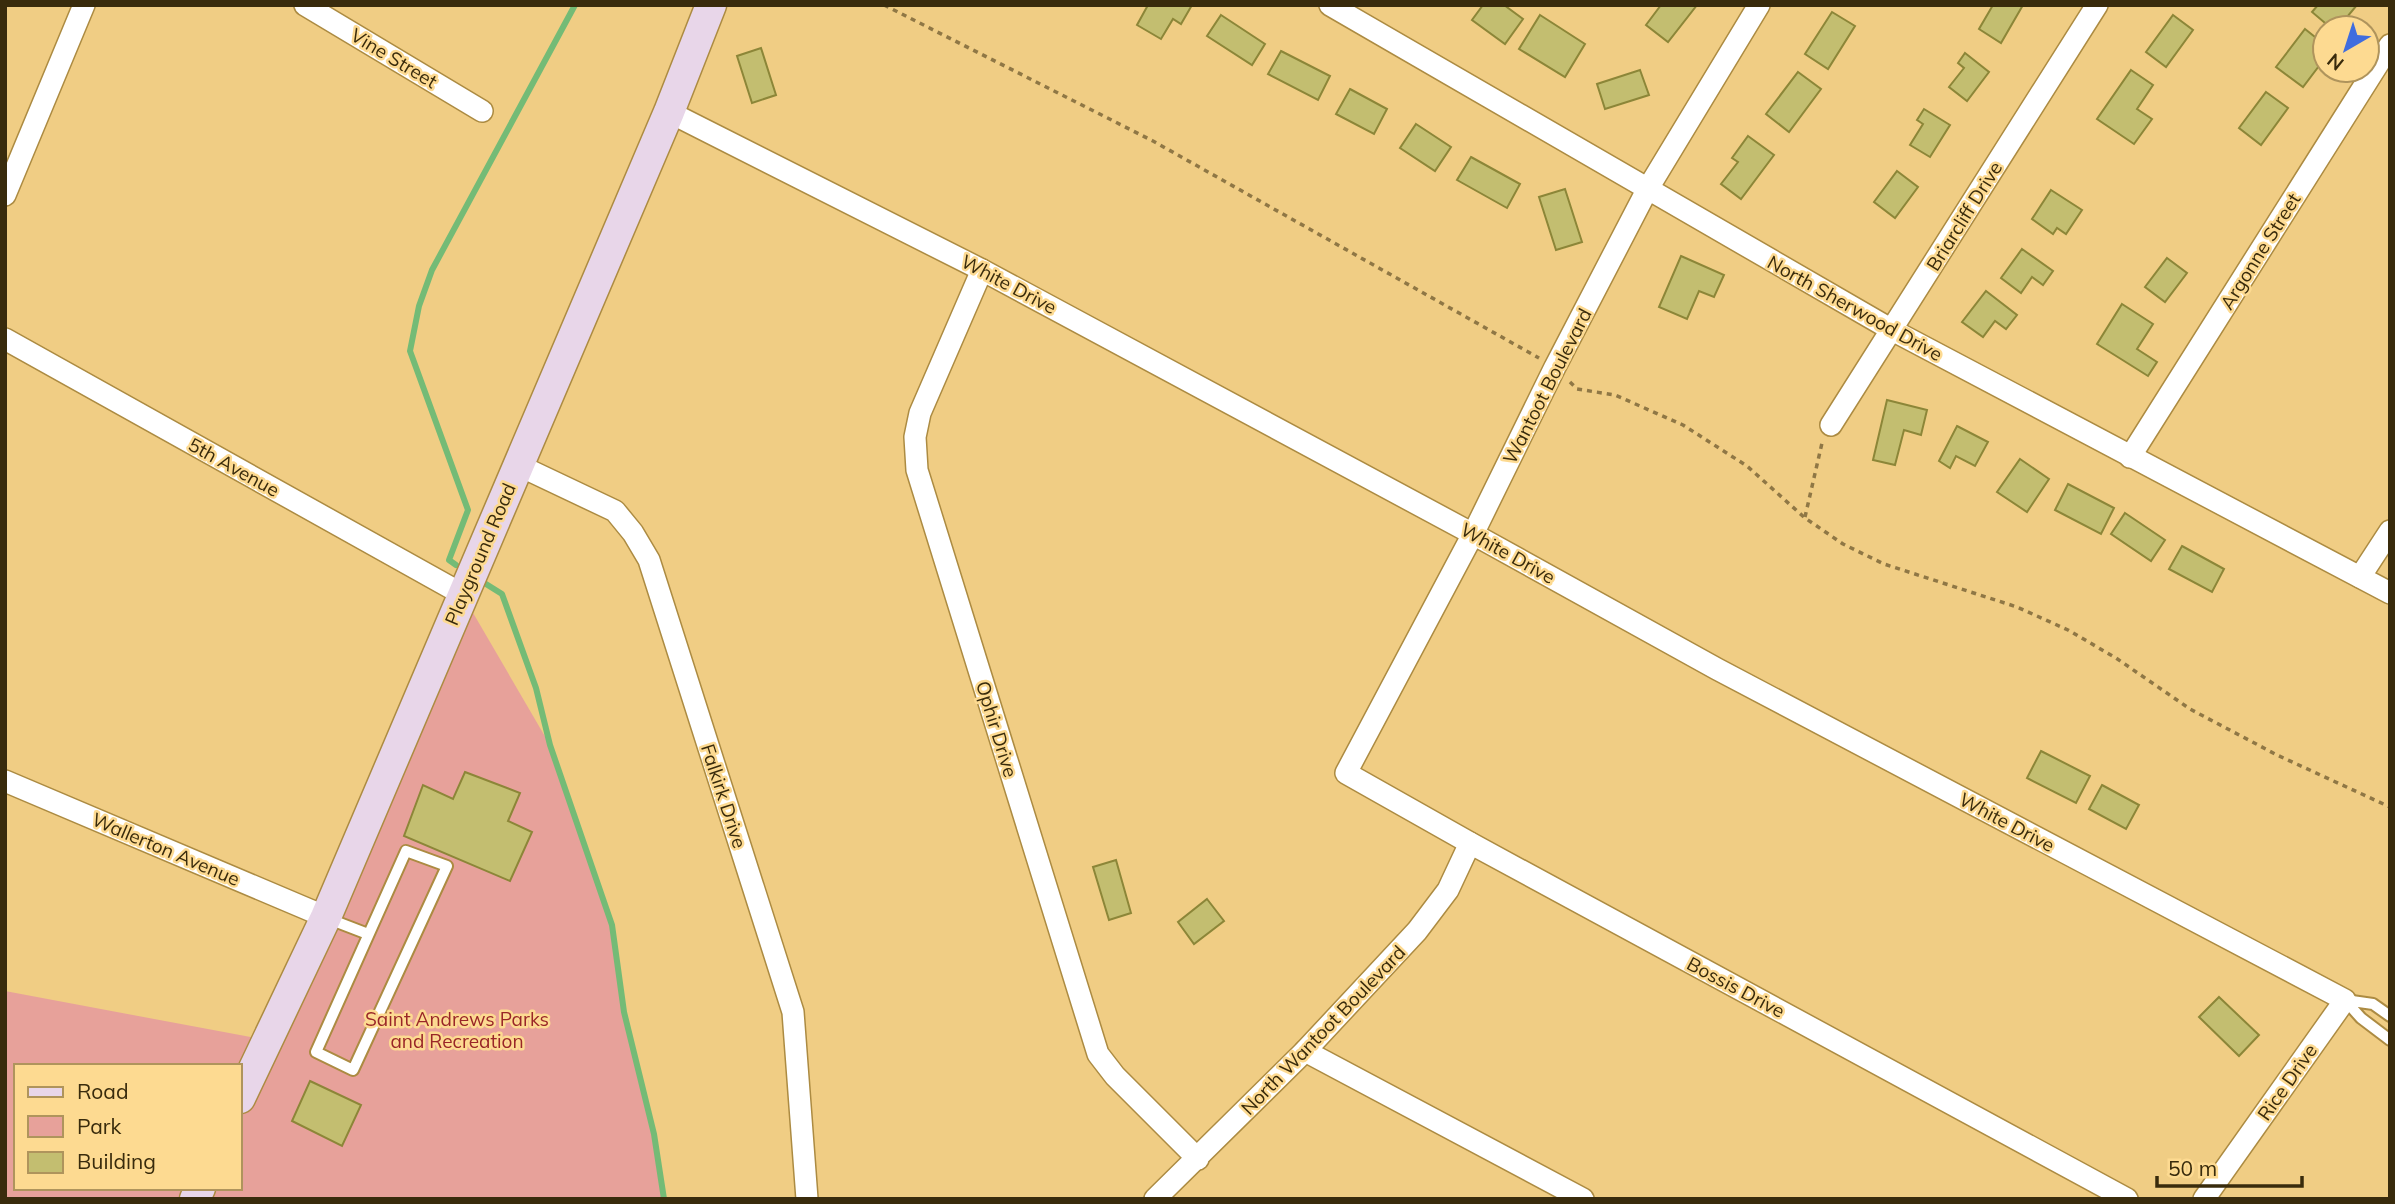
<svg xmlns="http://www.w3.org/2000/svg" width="2395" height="1204" font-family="Mulish,sans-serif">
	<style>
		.green { fill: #e7a19a; fill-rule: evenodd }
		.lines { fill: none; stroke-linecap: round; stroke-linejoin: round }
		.stream { stroke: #74bb76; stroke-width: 6 }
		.building { fill: #c3be70; stroke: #8c8638; stroke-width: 2 }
		.service-casing { stroke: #ac8b42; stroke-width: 14 }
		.minor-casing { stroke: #ac8b42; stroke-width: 24 }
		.secondary-casing { stroke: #ac8b42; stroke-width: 33 }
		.path { stroke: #8f7745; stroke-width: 3.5; stroke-dasharray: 5 5; stroke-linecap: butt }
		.service { stroke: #fff; stroke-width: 10 }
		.minor { stroke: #fff; stroke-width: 21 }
		.secondary { stroke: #e8d6e9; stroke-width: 30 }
		.labels { text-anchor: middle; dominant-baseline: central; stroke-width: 5; stroke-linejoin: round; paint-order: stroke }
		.street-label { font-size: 19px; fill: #392b0c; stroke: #fdda91 }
		.park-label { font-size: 19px; fill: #992628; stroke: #fdda91 }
	</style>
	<rect width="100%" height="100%" fill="#f0cd84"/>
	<!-- green -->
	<path class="green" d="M462 594 550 745 612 925 624 1012 654 1134 664 1199H5V991L266 1040ZM16 1066H240V1188H16Z"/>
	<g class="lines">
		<!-- stream -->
		<g class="stream">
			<polyline points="456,565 449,560 468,510 410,351 419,306 432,270 575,5"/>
			<polyline points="486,584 502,594 536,688 550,745 612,925 624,1012 654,1134 664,1199"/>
		</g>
	</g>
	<!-- building -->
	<g class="building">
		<polygon points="1148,5 1192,5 1181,24 1173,19 1161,39 1137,25"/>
		<polygon points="1483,5 1504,5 1523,19 1505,44 1472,20"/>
		<polygon points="1661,5 1697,5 1668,42 1646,25"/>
		<polygon points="1993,5 2023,5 2001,43 1979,29"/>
		<polygon points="2318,5 2357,5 2338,28 2331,28 2312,12"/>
		<polygon points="1832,12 1855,26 1828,69 1805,54"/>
		<polygon points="1221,15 1265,44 1252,65 1207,36"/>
		<polygon points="1540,15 1585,44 1565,77 1519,49"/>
		<polygon points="2173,15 2193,30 2166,67 2146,52"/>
		<polygon points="2305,29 2325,45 2325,58 2303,87 2276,67"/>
		<polygon points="761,48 776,95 752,103 737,56"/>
		<polygon points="1281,51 1330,76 1318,100 1268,74"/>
		<polygon points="1965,53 1989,72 1967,101 1949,87 1964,68 1958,63"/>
		<polygon points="1640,70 1649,95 1605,109 1597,84"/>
		<polygon points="2131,70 2153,85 2137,109 2152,119 2134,144 2097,119"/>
		<polygon points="1798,72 1821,89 1789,132 1766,114"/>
		<polygon points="1350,89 1387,109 1374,134 1336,114"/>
		<polygon points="2266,92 2288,108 2261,145 2239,128"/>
		<polygon points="1924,109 1950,125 1930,157 1910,145 1923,124 1917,120"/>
		<polygon points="1416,124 1451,147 1435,171 1400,148"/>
		<polygon points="1748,136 1774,155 1741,199 1721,184 1738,162 1732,158"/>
		<polygon points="1471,157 1520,184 1507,208 1457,180"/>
		<polygon points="1897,171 1918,187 1895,218 1874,202"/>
		<polygon points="1565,189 1582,242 1556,250 1539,197"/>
		<polygon points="2051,190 2082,210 2066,234 2057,228 2053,234 2032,219"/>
		<polygon points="2022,249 2053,271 2043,285 2032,277 2021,293 2001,278"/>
		<polygon points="1681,256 1724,275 1714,297 1699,291 1687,319 1659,307"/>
		<polygon points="2167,258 2187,273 2165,302 2145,287"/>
		<polygon points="1986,291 2017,315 2006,329 1995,321 1983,337 1962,322"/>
		<polygon points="2122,304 2153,324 2137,349 2157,362 2148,376 2097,344"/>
		<polygon points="1887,400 1927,410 1921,435 1904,430 1895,465 1873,460"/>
		<polygon points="1957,426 1988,442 1975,466 1956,456 1950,468 1939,461"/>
		<polygon points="2020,459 2049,479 2027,512 1997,492"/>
		<polygon points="2068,484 2114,508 2101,534 2055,510"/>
		<polygon points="2125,513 2165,540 2151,561 2111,534"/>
		<polygon points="2182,546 2224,569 2212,592 2169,569"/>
		<polygon points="2041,751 2090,776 2076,803 2027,778"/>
		<polygon points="465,772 520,793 508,821 532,832 510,881 404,836 423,785 453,799"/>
		<polygon points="2102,785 2139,805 2126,829 2089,809"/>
		<polygon points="1116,860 1131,913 1109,920 1093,867"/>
		<polygon points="1207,899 1224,921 1194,944 1178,922"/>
		<polygon points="2219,997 2259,1035 2239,1056 2199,1017"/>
		<polygon points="310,1081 361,1105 342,1146 292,1121"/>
	</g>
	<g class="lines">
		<defs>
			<g id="service">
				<polygon points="406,851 447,866 353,1070 316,1052"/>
				<polyline points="329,919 368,934"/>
				<polyline points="2390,1016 2373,1004 2345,1000 2361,1018 2390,1040"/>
			</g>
			<g id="minor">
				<polyline points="305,5 482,111"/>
				<polyline points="1330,5 1892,330 2390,593"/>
				<polyline points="1759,5 1647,190 1555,367 1473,534 1346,773 1470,843 2127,1199"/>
				<polyline points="669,112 982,270 1473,534 1717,669 2345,1000 2204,1199"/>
				<polyline points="5,195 84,5"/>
				<polyline points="982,270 920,413 915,437 917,470 1098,1054 1115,1076 1198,1159"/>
				<polyline points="5,339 462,594"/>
				<polyline points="1831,425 2097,5"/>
				<polyline points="2130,457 2390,45"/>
				<polyline points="518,465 615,511 633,533 649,560 793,1012 807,1199"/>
				<polyline points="2360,577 2390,531"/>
				<polyline points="5,781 326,917"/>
				<polyline points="1305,1051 1583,1199"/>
				<polyline points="1155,1199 1305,1051 1417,931 1448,890 1470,843"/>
			</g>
			<g id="secondary">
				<polyline points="240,1098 326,917 669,112 711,5"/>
				<polyline points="195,1199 200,1188"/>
			</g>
		</defs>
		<!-- service casing -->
		<use href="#service" class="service-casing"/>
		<!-- minor casing -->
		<use href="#minor" class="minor-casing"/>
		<!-- secondary casing -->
		<use href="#secondary" class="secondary-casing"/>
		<!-- path -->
		<g class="path">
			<polyline points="884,5 1153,141 1539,358"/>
			<polyline points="1570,382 1577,389 1615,395 1683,425 1747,466 1805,518 1843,544 1884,564 2017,607 2068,630 2116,658 2190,709 2277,755 2390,807"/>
			<polyline points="1805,517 1822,443"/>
		</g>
		<!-- service -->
		<use href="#service" class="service"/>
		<!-- minor -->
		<use href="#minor" class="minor"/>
		<!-- secondary -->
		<use href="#secondary" class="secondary"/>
	</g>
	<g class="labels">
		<!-- street labels -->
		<g class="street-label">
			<text transform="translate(394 58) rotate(31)">Vine Street</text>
			<text transform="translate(1964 216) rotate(-58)">Briarcliff Drive</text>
			<text transform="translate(2260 251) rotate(-58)">Argonne Street</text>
			<text transform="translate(1009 284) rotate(28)">White Drive</text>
			<text transform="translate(1855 308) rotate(29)">North Sherwood Drive</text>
			<text transform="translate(1547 386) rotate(-63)">Wantoot Boulevard</text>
			<text transform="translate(234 467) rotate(29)">5th Avenue</text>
			<text transform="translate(1508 553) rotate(29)">White Drive</text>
			<text transform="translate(480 554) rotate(-67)">Playground Road</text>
			<text transform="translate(997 729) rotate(73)">Ophir Drive</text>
			<text transform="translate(724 796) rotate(72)">Falkirk Drive</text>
			<text transform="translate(2007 822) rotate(28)">White Drive</text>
			<text transform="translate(166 849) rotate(23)">Wallerton Avenue</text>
			<text transform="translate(1736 987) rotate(28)">Bossis Drive</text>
			<text transform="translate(1323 1030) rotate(-46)">North Wantoot Boulevard</text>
			<text transform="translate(2287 1082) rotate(-55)">Rice Drive</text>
		</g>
		<!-- park labels -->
		<g class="park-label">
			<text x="457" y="1019">Saint Andrews Parks<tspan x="457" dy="22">and Recreation</tspan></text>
		</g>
	</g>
	<!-- border -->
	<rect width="2395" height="1204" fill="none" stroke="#392b0c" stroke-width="14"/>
	<!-- legend -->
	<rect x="14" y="1064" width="228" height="126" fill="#fdda91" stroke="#af945c" stroke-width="2"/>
	<rect x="28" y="1087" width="35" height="10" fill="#e8d6e9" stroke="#af945c" stroke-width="2"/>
	<text x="77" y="1099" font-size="21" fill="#392b0c">Road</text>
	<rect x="28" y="1116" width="35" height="21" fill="#e7a19a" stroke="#af945c" stroke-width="2"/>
	<text x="77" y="1134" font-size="21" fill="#392b0c">Park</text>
	<rect x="28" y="1152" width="35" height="21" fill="#c3be70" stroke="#af945c" stroke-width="2"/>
	<text x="77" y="1169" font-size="21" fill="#392b0c">Building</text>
	<!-- north arrow -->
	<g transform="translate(2346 49) rotate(219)"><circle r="33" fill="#fdda91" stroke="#af945c" stroke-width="2"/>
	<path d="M0-5L12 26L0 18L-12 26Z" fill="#406dde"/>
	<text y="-10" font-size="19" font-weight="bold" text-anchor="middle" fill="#392b0c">N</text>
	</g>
	<!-- scale -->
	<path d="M2157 1176v10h145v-10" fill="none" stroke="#392b0c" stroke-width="3.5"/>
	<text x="2168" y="1176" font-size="21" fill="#392b0c" stroke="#fdda91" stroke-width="5" paint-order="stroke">50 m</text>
</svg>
